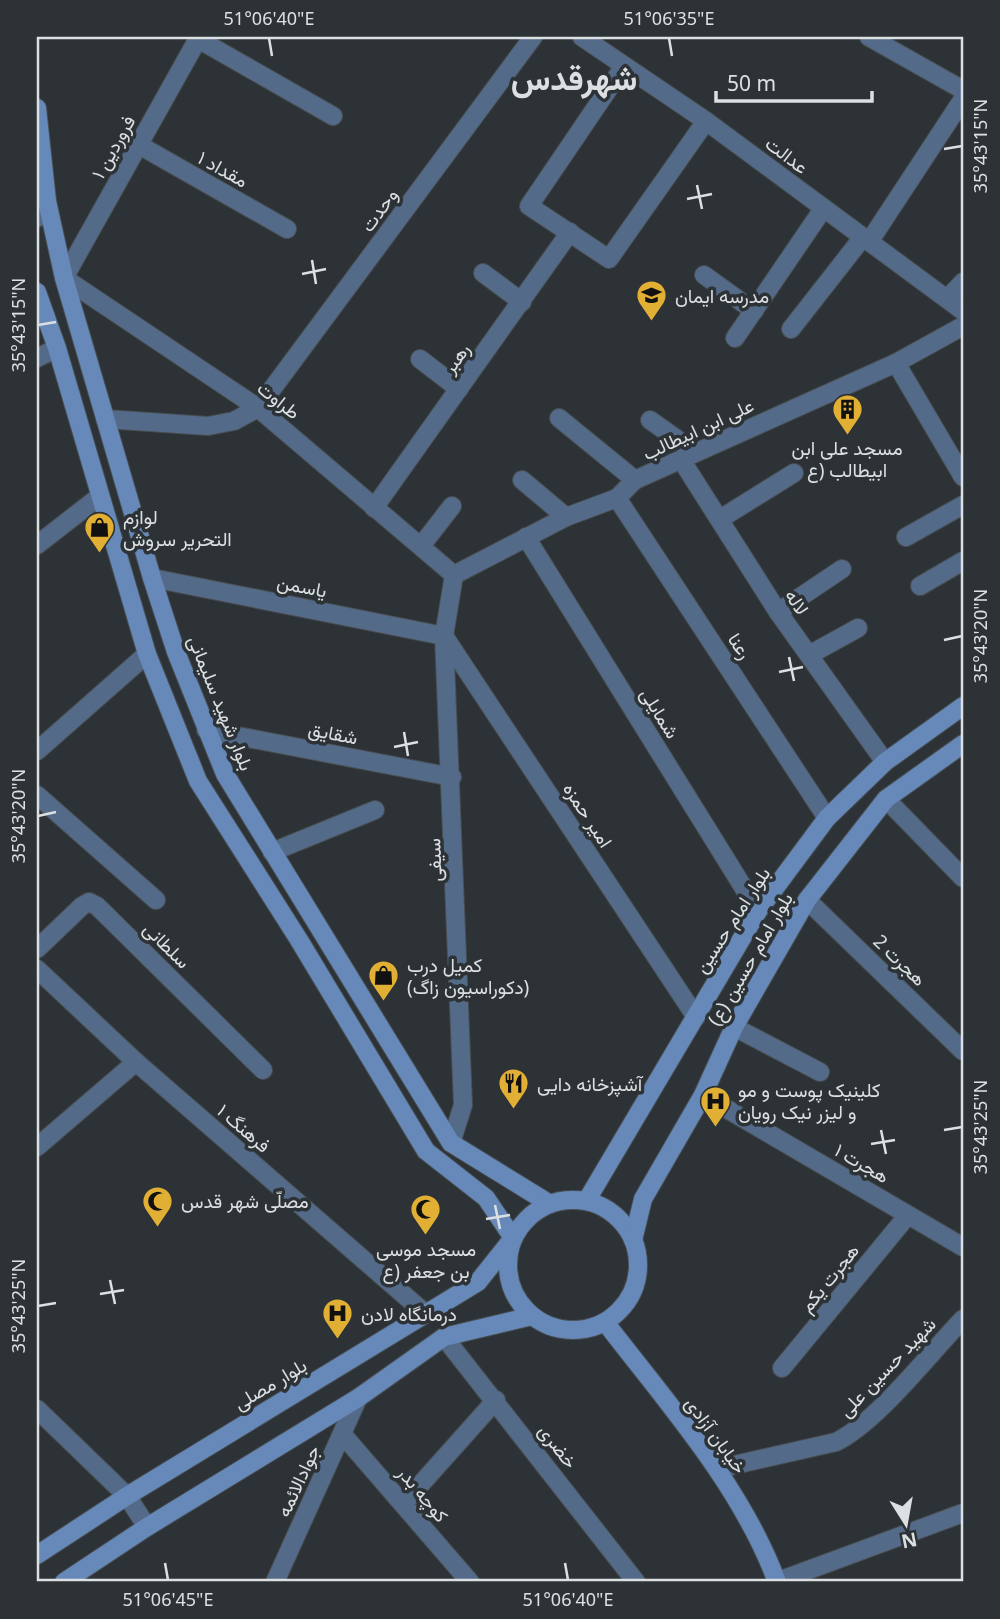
<svg xmlns="http://www.w3.org/2000/svg" width="1000" height="1619" font-family="'Noto Sans',Vazirmatn,sans-serif">
	<style>
		.lines { fill: none; stroke-linecap: round; stroke-linejoin: round }
		.minor-casing { stroke: #484e51; stroke-width: 20 }
		.secondary-casing { stroke: #484e51; stroke-width: 20 }
		.minor { stroke: #546a89; stroke-width: 18 }
		.secondary { stroke: #6689ba; stroke-width: 18 }
		.ticks { fill: none; stroke: #dce0e2; stroke-width: 2.5 }
		.labels { text-anchor: middle; dominant-baseline: central; stroke-width: 7; stroke-linejoin: round; paint-order: stroke }
		.street-label { font-size: 19px; fill: #dce0e2; stroke: #2c3235 }
		.poi-label { font-size: 19px; fill: #dce0e2; stroke: #2c3235; text-anchor: start }
		.town-label { font-size: 33px; font-weight: bold; fill: #dce0e2; stroke: #2c3235 }
		.neatline { fill: none; stroke: #dce0e2; stroke-width: 2.5 }
		.ticks-label { font-size: 18px; text-anchor: middle; fill: #dce0e2 }
	</style>
	<rect width="100%" height="100%" fill="#2c3235"/>
	<g class="lines">
		<defs>
			<g id="minor">
				<polyline points="199,37 64,278 258,408 454,575"/>
				<polyline points="582,37 706,121 963,311"/>
				<polyline points="869,37 963,90"/>
				<polyline points="198,39 333,116"/>
				<polyline points="624,66 529,206 609,259 706,121"/>
				<polyline points="139,145 287,229"/>
				<polyline points="37,218 47,201"/>
				<polyline points="869,242 963,99"/>
				<polyline points="483,273 522,302"/>
				<polyline points="704,275 754,311"/>
				<polyline points="948,298 963,282"/>
				<polyline points="791,329 863,237"/>
				<polyline points="735,338 823,209"/>
				<polyline points="37,358 57,348"/>
				<polyline points="420,359 459,389"/>
				<polyline points="896,363 963,477"/>
				<polyline points="559,418 635,480"/>
				<polyline points="105,419 208,426 234,421 258,408 533,37"/>
				<polyline points="650,420 695,452"/>
				<polyline points="682,461 778,612 885,762"/>
				<polyline points="522,480 566,517"/>
				<polyline points="617,498 827,818"/>
				<polyline points="374,508 570,232"/>
				<polyline points="720,519 794,473"/>
				<polyline points="526,537 758,911"/>
				<polyline points="906,537 963,505"/>
				<polyline points="37,545 100,496"/>
				<polyline points="421,546 452,506"/>
				<polyline points="454,575 566,517 617,498 635,480 896,363 963,326"/>
				<polyline points="152,578 444,636 696,1017"/>
				<polyline points="920,586 963,561"/>
				<polyline points="778,612 842,569"/>
				<polyline points="809,655 858,628"/>
				<polyline points="206,730 452,777"/>
				<polyline points="37,751 147,654"/>
				<polyline points="37,795 156,900"/>
				<polyline points="886,799 963,878"/>
				<polyline points="272,852 375,810"/>
				<polyline points="807,900 963,1051"/>
				<polyline points="37,949 82,906 89,902 97,906 263,1070"/>
				<polyline points="37,969 136,1062 426,1314"/>
				<polyline points="734,1027 820,1072"/>
				<polyline points="703,1095 963,1247"/>
				<polyline points="451,1143 463,1105 444,636 454,575"/>
				<polyline points="37,1147 136,1062"/>
				<polyline points="444,1337 636,1582"/>
				<polyline points="782,1368 908,1215"/>
				<polyline points="37,1409 127,1496 147,1527"/>
				<polyline points="343,1435 470,1582"/>
				<path d="M717 1469 836 1442C877 1422 930 1353 963 1319"/>
				<polyline points="404,1503 496,1400"/>
				<polyline points="275,1582 358,1398"/>
				<polyline points="776,1582 963,1513"/>
			</g>
			<g id="secondary">
				<polyline points="37,108 47,201 64,278 152,578 176,652 225,774 451,1143 550,1204"/>
				<polyline points="37,292 57,348 147,654 198,781 299,940 426,1151 486,1198 513,1238 478,1282 127,1496 37,1555"/>
				<polyline points="587,1200 758,911 827,818 885,762 963,706"/>
				<circle cx="573" cy="1265" r="65"/>
				<polyline points="633,1240 643,1199 703,1095 734,1027 807,900 886,799 963,744"/>
				<path d="M605 1322C667 1403 741 1485 777 1582"/>
				<polyline points="64,1582 147,1527 358,1398 444,1337 532,1316"/>
			</g>
		</defs>
		<!-- minor casing -->
		<use href="#minor" class="minor-casing"/>
		<!-- secondary casing -->
		<use href="#secondary" class="secondary-casing"/>
		<!-- minor -->
		<use href="#minor" class="minor"/>
		<!-- secondary -->
		<use href="#secondary" class="secondary"/>
	</g>
	<!-- ticks -->
	<path class="ticks" d="M269 38 272 56M669 38 672 56M944 149 962 146M697 185 702 209M687 199 712 194M312 260 316 284M302 274 326 269M38 325 56 322M944 640 962 636M789 657 794 681M779 672 803 667M404 732 408 756M394 747 418 742M38 816 56 812M881 1130 886 1154M944 1130 962 1127M871 1144 895 1140M495 1205 500 1229M486 1219 510 1215M110 1280 115 1304M100 1294 124 1290M38 1306 56 1303M165 1563 168 1580M565 1563 568 1580"/>
	<!-- icons -->
	<defs>
		<symbol id="school-pin" viewBox="-11 -11 22 30"><path d="M0 17L-7.5 6A9.5 9.5 0 1 1 7.5 6Z" fill="#e1af34" stroke="#2c3235"/><path d="M0-5L7-2L0 1L-7-2ZM-4 1L0 2.5L4 1V4Q0 6-4 4Z" fill="#111"/></symbol>
		<symbol id="building-pin" viewBox="-11 -11 22 30"><path d="M0 17L-7.5 6A9.5 9.5 0 1 1 7.5 6Z" fill="#e1af34" stroke="#2c3235"/><path d="M-4-6H4V6H1V3H-1V6H-4ZM-2.5-4.3h1.7v1.8h-1.7ZM.8-4.3h1.7v1.8H.8ZM-2.5-1h1.7V.8h-1.7ZM.8-1h1.7V.8H.8Z" fill="#111"/></symbol>
		<symbol id="shop-pin" viewBox="-11 -11 22 30"><path d="M0 17L-7.5 6A9.5 9.5 0 1 1 7.5 6Z" fill="#e1af34" stroke="#2c3235"/><path d="M-5-2.5h2.3a2.7 3.5 0 0 1 5.4 0H5L5.5 6h-11ZM-1.5-2.5h3a1.5 2.3 0 0 0-3 0Z" fill="#111"/></symbol>
		<symbol id="restaurant-pin" viewBox="-11 -11 22 30"><path d="M0 17L-7.5 6A9.5 9.5 0 1 1 7.5 6Z" fill="#e1af34" stroke="#2c3235"/><path d="M-5-6h1v4h1v-4h1v4h1v-4h1v5L-1.5 .5V6h-2V.5L-5-1ZM5-6V6H3V1.5H1.5Q1.5-4 5-6Z" fill="#111"/></symbol>
		<symbol id="hospital-pin" viewBox="-11 -11 22 30"><path d="M0 17L-7.5 6A9.5 9.5 0 1 1 7.5 6Z" fill="#e1af34" stroke="#2c3235"/><path d="M-5-5h3v3.5h4V-5h3V5h-3V1.5h-4V5h-3Z" fill="#111"/></symbol>
		<symbol id="mosque-pin" viewBox="-11 -11 22 30"><path d="M0 17L-7.5 6A9.5 9.5 0 1 1 7.5 6Z" fill="#e1af34" stroke="#2c3235"/><path d="M3.5-4.9A6 6 0 1 0 3.5 4.9A5 5 0 1 1 3.5-4.9Z" fill="#111"/></symbol>
	</defs>
	<g fill-rule="evenodd">
		<use href="#school-pin" x="634" y="278" width="35" height="47"/>
		<use href="#building-pin" x="830" y="392" width="35" height="47"/>
		<use href="#shop-pin" x="82" y="510" width="35" height="47"/>
		<use href="#shop-pin" x="366" y="958" width="35" height="47"/>
		<use href="#restaurant-pin" x="496" y="1066" width="35" height="47"/>
		<use href="#hospital-pin" x="698" y="1084" width="35" height="47"/>
		<use href="#mosque-pin" x="140" y="1184" width="35" height="47"/>
		<use href="#mosque-pin" x="408" y="1192" width="35" height="47"/>
		<use href="#hospital-pin" x="320" y="1296" width="35" height="47"/>
	</g>
	<g class="labels">
		<!-- street labels -->
		<g class="street-label">
			<text transform="translate(113 147) rotate(-61)">فروردین ۱</text>
			<text transform="translate(787 155) rotate(37)">عدالت</text>
			<text transform="translate(223 169) rotate(29)">مقداد ۱</text>
			<text transform="translate(379 210) rotate(-54)">وحدت</text>
			<text transform="translate(456 358) rotate(-54)">رهبر</text>
			<text transform="translate(279 400) rotate(38)">طراوت</text>
			<text transform="translate(698 429) rotate(-25)">علی ابن ابیطالب</text>
			<text transform="translate(302 586) rotate(11)">یاسمن</text>
			<text transform="translate(797 602) rotate(56)">لاله</text>
			<text transform="translate(740 646) rotate(57)">رعنا</text>
			<text transform="translate(221 703) rotate(68)">بلوار شهید سلیمانی</text>
			<text transform="translate(660 713) rotate(58)">شمایلی</text>
			<text transform="translate(333 733) rotate(11)">شقایق</text>
			<text transform="translate(588 815) rotate(57)">امیر حمزه</text>
			<text transform="translate(434 860) rotate(-92)">سیفی</text>
			<text transform="translate(732 920) rotate(-57)">بلوار امام حسین</text>
			<text transform="translate(167 945) rotate(45)">سلطانی</text>
			<text transform="translate(750 959) rotate(-60)">بلوار امام حسین (ع)</text>
			<text transform="translate(900 960) rotate(44)">هجرت 2</text>
			<text transform="translate(244 1128) rotate(41)">فرهنگ ۱</text>
			<text transform="translate(862 1163) rotate(30)">هجرت ۱</text>
			<text transform="translate(829 1278) rotate(-51)">هجرت یکم</text>
			<text transform="translate(887 1367) rotate(-46)">شهید حسین علی</text>
			<text transform="translate(270 1384) rotate(-31)">بلوار مصلی</text>
			<text transform="translate(716 1435) rotate(54)">خیابان آزادی</text>
			<text transform="translate(558 1446) rotate(52)">خضری</text>
			<text transform="translate(298 1481) rotate(-65)">جوادالائمه</text>
			<text transform="translate(423 1494) rotate(50)">کوچه بدر</text>
		</g>
		<!-- poi labels -->
		<g class="poi-label">
			<text x="675" y="296">مدرسه ایمان</text>
			<text x="847" y="448" text-anchor="middle">مسجد علی ابن<tspan x="847" dy="22">ابیطالب (ع</tspan></text>
			<text x="123" y="517">لوازم<tspan x="123" dy="22">التحریر سروش</tspan></text>
			<text x="407" y="965">کمیل درب<tspan x="407" dy="22">(دکوراسیون زاگ)</tspan></text>
			<text x="537" y="1084">آشپزخانه دایی</text>
			<text x="738" y="1090">کلینیک پوست و مو<tspan x="738" dy="22">و لیزر نیک رویان</tspan></text>
			<text x="181" y="1201">مصلّی شهر قدس</text>
			<text x="426" y="1249" text-anchor="middle">مسجد موسی<tspan x="426" dy="22">بن جعفر (ع</tspan></text>
			<text x="361" y="1314">درمانگاه لادن</text>
		</g>
		<!-- town labels -->
		<g class="town-label">
			<text x="574" y="77">شهرقدس</text>
		</g>
	</g>
	<!-- border -->
	<rect width="1000" height="1619" fill="none" stroke="#2c3235" stroke-width="77"/>
	<!-- north arrow -->
	<g transform="translate(906 1524) rotate(169)" stroke="#2c3235" stroke-width="5" paint-order="stroke">
	<path d="M0-5L12 26L0 18L-12 26Z" fill="#dce0e2"/>
	<text y="-10" font-size="19" font-weight="bold" text-anchor="middle" fill="#dce0e2">N</text>
	</g>
	<!-- scale -->
	<path d="M716 91v10h156v-10" fill="none" stroke="#dce0e2" stroke-width="3.5"/>
	<text x="727" y="91" font-size="21" fill="#dce0e2" stroke="#2c3235" stroke-width="5" paint-order="stroke">50 m</text>
	<rect x="38" y="38" width="924" height="1542" class="neatline"/>
	<g class="ticks-label">
		<text x="269" y="25">51°06'40"E</text>
		<text x="669" y="25">51°06'35"E</text>
		<text transform="translate(981 146) rotate(-90)" y="6">35°43'15"N</text>
		<text transform="translate(19 325) rotate(-90)" y="6">35°43'15"N</text>
		<text transform="translate(981 636) rotate(-90)" y="6">35°43'20"N</text>
		<text transform="translate(19 816) rotate(-90)" y="6">35°43'20"N</text>
		<text transform="translate(981 1127) rotate(-90)" y="6">35°43'25"N</text>
		<text transform="translate(19 1306) rotate(-90)" y="6">35°43'25"N</text>
		<text x="168" y="1606">51°06'45"E</text>
		<text x="568" y="1606">51°06'40"E</text>
	</g>
</svg>
